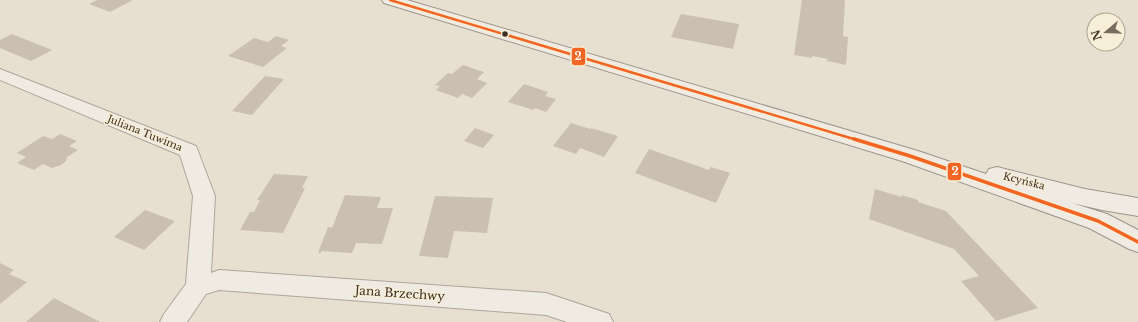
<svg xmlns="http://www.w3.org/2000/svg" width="1138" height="322" font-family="'Libre Baskerville',serif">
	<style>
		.building { fill: #cbbfb2 }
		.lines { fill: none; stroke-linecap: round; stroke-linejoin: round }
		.minor-casing { stroke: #ada599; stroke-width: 2 }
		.secondary-casing { stroke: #9c958a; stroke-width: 2 }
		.minor { fill: #efebe3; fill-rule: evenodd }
		.secondary { fill: #efebe3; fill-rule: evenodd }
		.bus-1-far1-casing { stroke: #f7eed8; stroke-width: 5 }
		.bus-1-casing { stroke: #f7eed8; stroke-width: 6 }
		.bus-1-far1 { stroke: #f26522; stroke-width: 2.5 }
		.bus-1 { stroke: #f26522; stroke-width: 3.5 }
		.bus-dot { fill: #3d2e20; stroke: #f7eed8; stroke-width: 1.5 }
		.labels { text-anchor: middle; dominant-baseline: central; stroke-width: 3; stroke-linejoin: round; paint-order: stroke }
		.street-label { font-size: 10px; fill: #3d2e20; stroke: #f7eed8 }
		.near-street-label { font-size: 12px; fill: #3d2e20; stroke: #f7eed8 }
		.line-badge { stroke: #f7eed8; stroke-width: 1.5 }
		.badge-label { font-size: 11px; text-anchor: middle; font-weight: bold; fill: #fff }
	</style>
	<rect width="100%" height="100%" fill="#e7e0d1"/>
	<!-- building -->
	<g class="building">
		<polygon points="97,0 133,0 110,12 89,4"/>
		<polygon points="802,0 845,0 843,36 848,37 846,65 827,61 828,59 812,56 812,58 794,55"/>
		<polygon points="681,14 739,24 733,49 671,37"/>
		<polygon points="12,34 52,50 31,61 0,48 0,40"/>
		<polygon points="276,36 289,40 281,46 287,48 263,67 228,56 254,38 268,42"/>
		<polygon points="463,65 484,72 477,79 487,83 472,98 462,94 458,98 436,90 440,86 435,85 448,73 452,74"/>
		<polygon points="265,76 284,79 252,115 232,111"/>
		<polygon points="524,84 548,92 545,96 556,99 546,112 535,108 533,110 508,102"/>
		<polygon points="571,123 590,129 591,128 618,136 604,157 580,148 576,154 553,146"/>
		<polygon points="475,128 494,135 483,148 464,141"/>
		<polygon points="60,134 77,141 69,146 78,150 67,157 66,161 61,165 52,168 43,164 34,170 17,163 26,157 17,153 43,136 52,139"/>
		<polygon points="649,149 709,170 711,167 730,173 716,203 635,173"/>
		<polygon points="274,174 308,176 302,188 305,188 283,233 240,230 250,212 254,212 260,200 257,200"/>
		<polygon points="875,189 902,197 902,195 918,200 918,202 946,211 1038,308 996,321 961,281 979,276 954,249 869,219"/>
		<polygon points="345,195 381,197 377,208 393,208 382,244 356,243 352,253 321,251 321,253 318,253 328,227 332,228"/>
		<polygon points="435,196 493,198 487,233 454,231 448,258 419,256"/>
		<polygon points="145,210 175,221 144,250 114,237"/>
		<polygon points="0,263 14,270 9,274 27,282 0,304"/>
		<polygon points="54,298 100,322 26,322"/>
	</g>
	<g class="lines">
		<defs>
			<polygon id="minor" points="0,69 196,146 215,196 211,273 219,270 546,293 609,314 613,322 567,322 546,315 219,290 206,294 187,322 160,322 164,314 186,284 193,196 180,155 0,80"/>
			<polygon id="secondary" points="382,0 407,0 918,151 986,174 989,169 997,167 1085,189 1138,198 1138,216 1102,210 1072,203 1107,214 1138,230 1138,252 1129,249 1089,228 902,161 384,3"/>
		</defs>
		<!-- minor casing -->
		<use href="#minor" class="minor-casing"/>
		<!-- secondary casing -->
		<use href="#secondary" class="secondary-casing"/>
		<!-- minor -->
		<use href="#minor" class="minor"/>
		<!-- secondary -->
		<use href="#secondary" class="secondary"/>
		<defs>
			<polyline id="bus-1-far1" points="390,0 857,140"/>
			<polyline id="bus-1" points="854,139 910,156 1098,221 1138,242"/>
		</defs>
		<!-- bus-1-far1 casing -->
		<use href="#bus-1-far1" class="bus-1-far1-casing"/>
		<!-- bus-1 casing -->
		<use href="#bus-1" class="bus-1-casing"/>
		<!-- bus-1-far1 -->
		<use href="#bus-1-far1" class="bus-1-far1"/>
		<!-- bus-1 -->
		<use href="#bus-1" class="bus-1"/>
	</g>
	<!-- markers -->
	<circle class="bus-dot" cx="505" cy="34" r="3.5"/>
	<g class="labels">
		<!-- street labels -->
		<g class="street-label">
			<text transform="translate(145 133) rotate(22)">Juliana Tuwima</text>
			<text transform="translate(1024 181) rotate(14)">Kcyńska</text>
		</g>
		<!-- near-street labels -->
		<g class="near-street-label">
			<text transform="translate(400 293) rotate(4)">Jana Brzechwy</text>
		</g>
	</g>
	<g class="line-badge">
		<rect x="571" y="47" width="15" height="19" rx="4" fill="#f26522"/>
		<rect x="947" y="162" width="15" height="19" rx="4" fill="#f26522"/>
	</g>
	<g class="badge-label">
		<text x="578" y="60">2</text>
		<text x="955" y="175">2</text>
	</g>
	<!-- north arrow -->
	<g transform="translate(1106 32) rotate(251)"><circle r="19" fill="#f7eed8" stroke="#ada18e"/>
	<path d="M0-3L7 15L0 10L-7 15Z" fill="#786c5e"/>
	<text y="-6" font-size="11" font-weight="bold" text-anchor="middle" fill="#3d2e20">N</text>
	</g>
</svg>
